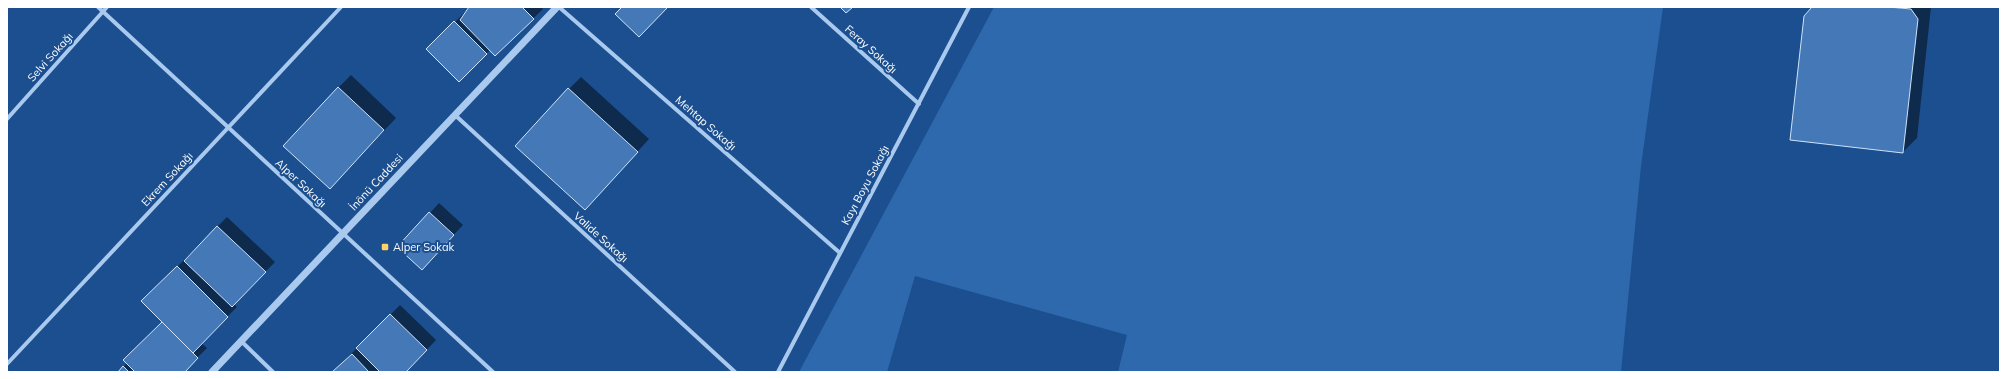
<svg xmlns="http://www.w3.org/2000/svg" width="2007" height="379" font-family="Mulish,sans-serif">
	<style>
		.green { fill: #2e69ad }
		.shadow { fill: #0007 }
		.building { fill: #4478b7; stroke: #cfe3fa }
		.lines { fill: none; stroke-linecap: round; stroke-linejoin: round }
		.minor { stroke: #a9c9ee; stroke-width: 4 }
		.tertiary { stroke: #a9c9ee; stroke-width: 7 }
		.poi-dot { fill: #ffd166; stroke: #1b4f8f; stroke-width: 1.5 }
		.labels { text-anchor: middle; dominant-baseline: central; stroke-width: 4; stroke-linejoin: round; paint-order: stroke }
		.street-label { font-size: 11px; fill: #fff; stroke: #1b4f8f }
		.poi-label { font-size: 11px; fill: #fff; stroke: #1b4f8f; text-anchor: start }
	</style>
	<rect width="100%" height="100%" fill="#1b4f8f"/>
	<!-- green -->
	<polygon class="green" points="994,7 1663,7 1641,166 1621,372 1118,372 1127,335 915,276 887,372 799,372"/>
	<!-- shadow -->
	<g class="shadow">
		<polygon points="470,7 541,7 543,9 495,55 490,50 459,80 428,49"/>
		<polygon points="1814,7 1931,7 1917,138 1903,152"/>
		<polygon points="351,75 396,118 342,175 338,88"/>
		<polygon points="581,77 649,139 597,196 569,89"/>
		<polygon points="439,203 463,225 431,259 430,213"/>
		<polygon points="227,217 275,262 234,304 237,307 201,343 207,348 183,372 119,372 163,322 143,301"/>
		<polygon points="400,305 436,340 405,372 333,372"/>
	</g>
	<!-- building -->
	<g class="building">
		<polygon points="469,7 522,7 534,19 495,56 460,20"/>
		<polygon points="622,7 668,7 639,37 615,14"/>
		<polygon points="840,7 853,7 846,13"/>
		<polygon points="1812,7 1888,7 1911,9 1918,19 1903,153 1790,140 1804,16"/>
		<polygon points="454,21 487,54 459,82 426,49"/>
		<polygon points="338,87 384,130 330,189 283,146"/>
		<polygon points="568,88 638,152 585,210 515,146"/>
		<polygon points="429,212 454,235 422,270 397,247"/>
		<polygon points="217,226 266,272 232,307 184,261"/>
		<polygon points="177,266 228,317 193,353 141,301"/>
		<polygon points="390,314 427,350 406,372 380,372 356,348"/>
		<polygon points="162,322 198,358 185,372 135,372 123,360"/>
		<polygon points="352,354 369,372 332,372"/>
		<polygon points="123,366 129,372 118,372"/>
	</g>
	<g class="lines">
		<!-- minor -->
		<g class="minor">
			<polyline points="98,7 493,372"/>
			<polyline points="559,7 840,253"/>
			<polyline points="811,7 919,104"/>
			<polyline points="455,115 735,372"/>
			<polyline points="7,119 107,7"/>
			<polyline points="241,341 273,372"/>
			<polyline points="7,364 341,7"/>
			<polyline points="778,372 969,7"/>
		</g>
		<!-- tertiary -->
		<polyline class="tertiary" points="212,372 557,7"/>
	</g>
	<!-- markers -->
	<rect class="poi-dot" x="381" y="243" width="8" height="8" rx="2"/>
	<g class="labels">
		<!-- street labels -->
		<g class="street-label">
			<text transform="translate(871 49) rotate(42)">Feray Sokağı</text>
			<text transform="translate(50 57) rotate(-48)">Selvi Sokağı</text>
			<text transform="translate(706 123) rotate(41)">Mehtap Sokağı</text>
			<text transform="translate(167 179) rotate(-47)">Ekrem Sokağı</text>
			<text transform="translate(376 182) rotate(-47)">İnönü Caddesi</text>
			<text transform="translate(301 183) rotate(43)">Alper Sokağı</text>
			<text transform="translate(865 185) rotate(-62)">Kayı Boyu Sokağı</text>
			<text transform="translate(601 237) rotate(42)">Valide Sokağı</text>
		</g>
		<!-- poi labels -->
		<g class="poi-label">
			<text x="393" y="247">Alper Sokak</text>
		</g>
	</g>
	<!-- border -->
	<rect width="2007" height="379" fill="none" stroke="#ffffff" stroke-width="16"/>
</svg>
